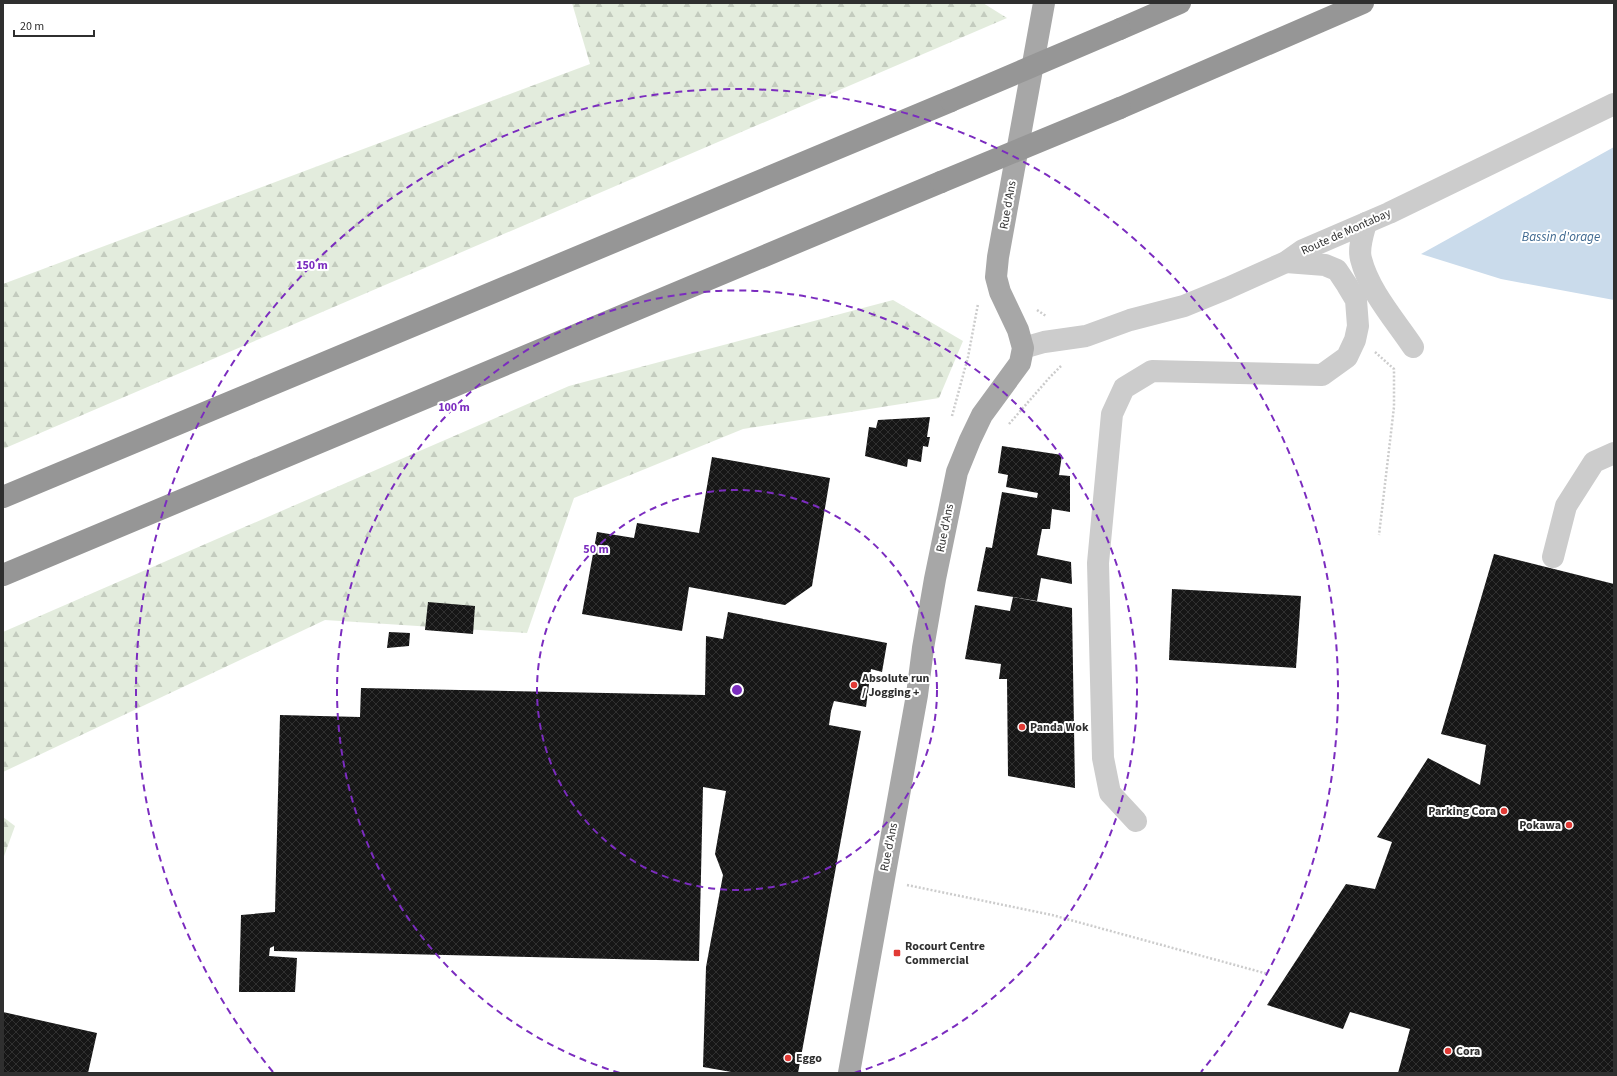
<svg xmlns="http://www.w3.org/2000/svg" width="1617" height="1076" font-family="'Source Sans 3',sans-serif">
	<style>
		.forest { fill: url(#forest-firs) }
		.water { fill: #cadbeb }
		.building { fill: url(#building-cross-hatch) }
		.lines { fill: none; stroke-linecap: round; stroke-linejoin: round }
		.path { stroke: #ccc; stroke-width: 2.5; stroke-dasharray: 2 2; stroke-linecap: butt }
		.minor { stroke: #ccc; stroke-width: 22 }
		.major { stroke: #a7a7a7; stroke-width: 22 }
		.highway { stroke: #969696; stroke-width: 22 }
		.highway-bridge { stroke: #969696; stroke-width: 22 }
		.ring { fill: none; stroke: #7b2cbf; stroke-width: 2; stroke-dasharray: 7 5 }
		.poi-dot { fill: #e13a35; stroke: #fff; stroke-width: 1.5 }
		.labels { text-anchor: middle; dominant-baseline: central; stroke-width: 4; stroke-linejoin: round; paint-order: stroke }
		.street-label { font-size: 12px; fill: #2f2f2f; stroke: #fff }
		.poi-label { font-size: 12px; font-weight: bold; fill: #2f2f2f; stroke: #fff; text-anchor: start }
		.water-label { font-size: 13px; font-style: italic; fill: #3e688f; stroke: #fff }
		.centre { fill: #7b2cbf; stroke: #fff; stroke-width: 2 }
		.ring-label { font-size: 12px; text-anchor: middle; font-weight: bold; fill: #7b2cbf; stroke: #fff; stroke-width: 4; stroke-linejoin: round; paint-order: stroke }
	</style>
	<defs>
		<pattern id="forest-firs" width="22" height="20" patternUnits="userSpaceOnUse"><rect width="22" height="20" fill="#e3ecdd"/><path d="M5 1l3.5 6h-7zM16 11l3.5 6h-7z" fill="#c3cbbe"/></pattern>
		<pattern id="building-cross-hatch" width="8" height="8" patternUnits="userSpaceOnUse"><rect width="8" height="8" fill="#161616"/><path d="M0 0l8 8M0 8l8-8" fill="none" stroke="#303030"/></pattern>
	</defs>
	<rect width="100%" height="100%" fill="#fff"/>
	<!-- forest -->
	<g class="forest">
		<polygon points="572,3 983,3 1007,18 3,449 3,284 590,64"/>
		<polygon points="893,300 963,341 939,398 743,429 574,498 527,633 325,620 3,772 3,632 569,386"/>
		<polygon points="3,817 15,826 3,859"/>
	</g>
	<!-- water -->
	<polygon class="water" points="1614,147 1614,300 1501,279 1421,254"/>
	<!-- building -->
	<g class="building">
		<polygon points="930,417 927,437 930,437 928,447 923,446 921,462 908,459 907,467 865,456 869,427 876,428 878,420"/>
		<polygon points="1002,446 1062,455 1059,475 1070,476 1070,512 1052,509 1050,529 1042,529 1037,555 1071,562 1072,584 1041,578 1037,601 977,591 986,547 992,548 1002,492 1037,498 1038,493 1006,487 1008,475 998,473"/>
		<polygon points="712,457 830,478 812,586 785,605 689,587 682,631 582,614 597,532 634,538 637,523 699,533"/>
		<polygon points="1494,554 1614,584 1614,1073 1398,1073 1410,1029 1350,1012 1343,1029 1267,1005 1346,884 1375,889 1392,842 1377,837 1428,758 1480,785 1486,745 1441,734"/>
		<polygon points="1172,589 1301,596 1296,668 1169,660"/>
		<polygon points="1013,597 1072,608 1075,788 1008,776 1007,679 999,679 1001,664 965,659 975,605 1010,611"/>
		<polygon points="428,602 475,606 473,634 425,630"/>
		<polygon points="728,612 887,643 882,672 871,669 866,707 834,701 831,711 829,725 861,731 798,1073 737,1073 703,1067 706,967 723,875 715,854 726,791 703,787 699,961 274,951 274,946 270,948 269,956 297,958 295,992 239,992 241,915 275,912 280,715 360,717 361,688 705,695 706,636 723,639"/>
		<polygon points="389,632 410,633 409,646 387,648"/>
		<polygon points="3,1012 97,1033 88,1073 3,1073"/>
	</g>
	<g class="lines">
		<!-- path -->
		<g class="path">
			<polyline points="1037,310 1046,316"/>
			<polyline points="1375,352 1394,369 1394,407 1379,535"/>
			<polyline points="952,416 968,357 978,304"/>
			<polyline points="1009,424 1050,377 1061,366"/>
			<polyline points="907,885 1052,915 1268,974"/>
		</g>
		<!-- minor -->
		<g class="minor">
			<path d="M1366 223C1363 234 1358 248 1361 259 1369 291 1395 320 1413 347"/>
			<polyline points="1023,348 1044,342 1086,336 1130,320 1184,306 1228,288 1286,262 1303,250 1389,213 1614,104"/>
			<polyline points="1553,557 1566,506 1594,462 1614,453"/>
			<polyline points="1136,821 1110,793 1103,758 1098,563 1112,414 1124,388 1152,371 1322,375 1347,357 1355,340 1358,326 1356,300 1347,285 1337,270 1325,265 1286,262"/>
		</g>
		<!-- major -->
		<polyline class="major" points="849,1073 917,695 923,648 935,579 957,472 970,440 982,415 1020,363 1023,348 1018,330 1000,292 996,277 998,257 1044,3"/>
		<!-- highway -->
		<g class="highway">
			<polyline points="1120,29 1180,3"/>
			<polyline points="1120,108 1363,3"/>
			<polyline points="3,497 951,101"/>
			<polyline points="3,575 941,182"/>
		</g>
		<!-- highway-bridge -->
		<g class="highway-bridge">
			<polyline points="951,101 1120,29"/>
			<polyline points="941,182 1120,108"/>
		</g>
	</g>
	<!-- distance rings -->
	<g class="ring">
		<circle cx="737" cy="690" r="200"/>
		<path d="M620 1073A400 400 0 1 1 854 1073"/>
		<path d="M273 1072A601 601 0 1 1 1201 1072"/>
	</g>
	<!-- markers -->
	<g class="poi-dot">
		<circle cx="854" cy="685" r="4"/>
		<circle cx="1022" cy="727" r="4"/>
		<circle cx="1504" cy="811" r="4"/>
		<circle cx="1569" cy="825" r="4"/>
		<rect x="893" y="949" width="8" height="8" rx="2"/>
		<circle cx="1448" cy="1051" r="4"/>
		<circle cx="788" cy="1058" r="4"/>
	</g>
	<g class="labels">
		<!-- street labels -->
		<g class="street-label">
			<text transform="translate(1008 205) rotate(-80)">Rue d'Ans</text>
			<text transform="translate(1346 232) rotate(-24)">Route de Montabay</text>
			<text transform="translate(945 528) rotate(-79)">Rue d'Ans</text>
			<text transform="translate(889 847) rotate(-79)">Rue d'Ans</text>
		</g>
		<!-- poi labels -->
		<g class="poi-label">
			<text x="862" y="678">Absolute run<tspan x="862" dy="14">/ Jogging +</tspan></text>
			<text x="1030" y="727">Panda Wok</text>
			<text x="1496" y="811" text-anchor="end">Parking Cora</text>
			<text x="1561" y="825" text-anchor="end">Pokawa</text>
			<text x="905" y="946">Rocourt Centre<tspan x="905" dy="14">Commercial</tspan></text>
			<text x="1456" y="1051">Cora</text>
			<text x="796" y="1058">Eggo</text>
		</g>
		<!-- water labels -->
		<g class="water-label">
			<text x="1561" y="237">Bassin d'orage</text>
		</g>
	</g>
	<circle cx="737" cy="690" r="6" class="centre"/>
	<g class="ring-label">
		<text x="312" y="269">150 m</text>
		<text x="454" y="411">100 m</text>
		<text x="596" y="553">50 m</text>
	</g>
	<!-- border -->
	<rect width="1617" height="1076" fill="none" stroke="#2f2f2f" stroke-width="8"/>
	<!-- scale -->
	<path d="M14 30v6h80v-6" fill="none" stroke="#2f2f2f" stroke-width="2"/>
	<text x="20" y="30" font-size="12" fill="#2f2f2f" stroke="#ffffff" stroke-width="3" paint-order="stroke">20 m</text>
</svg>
